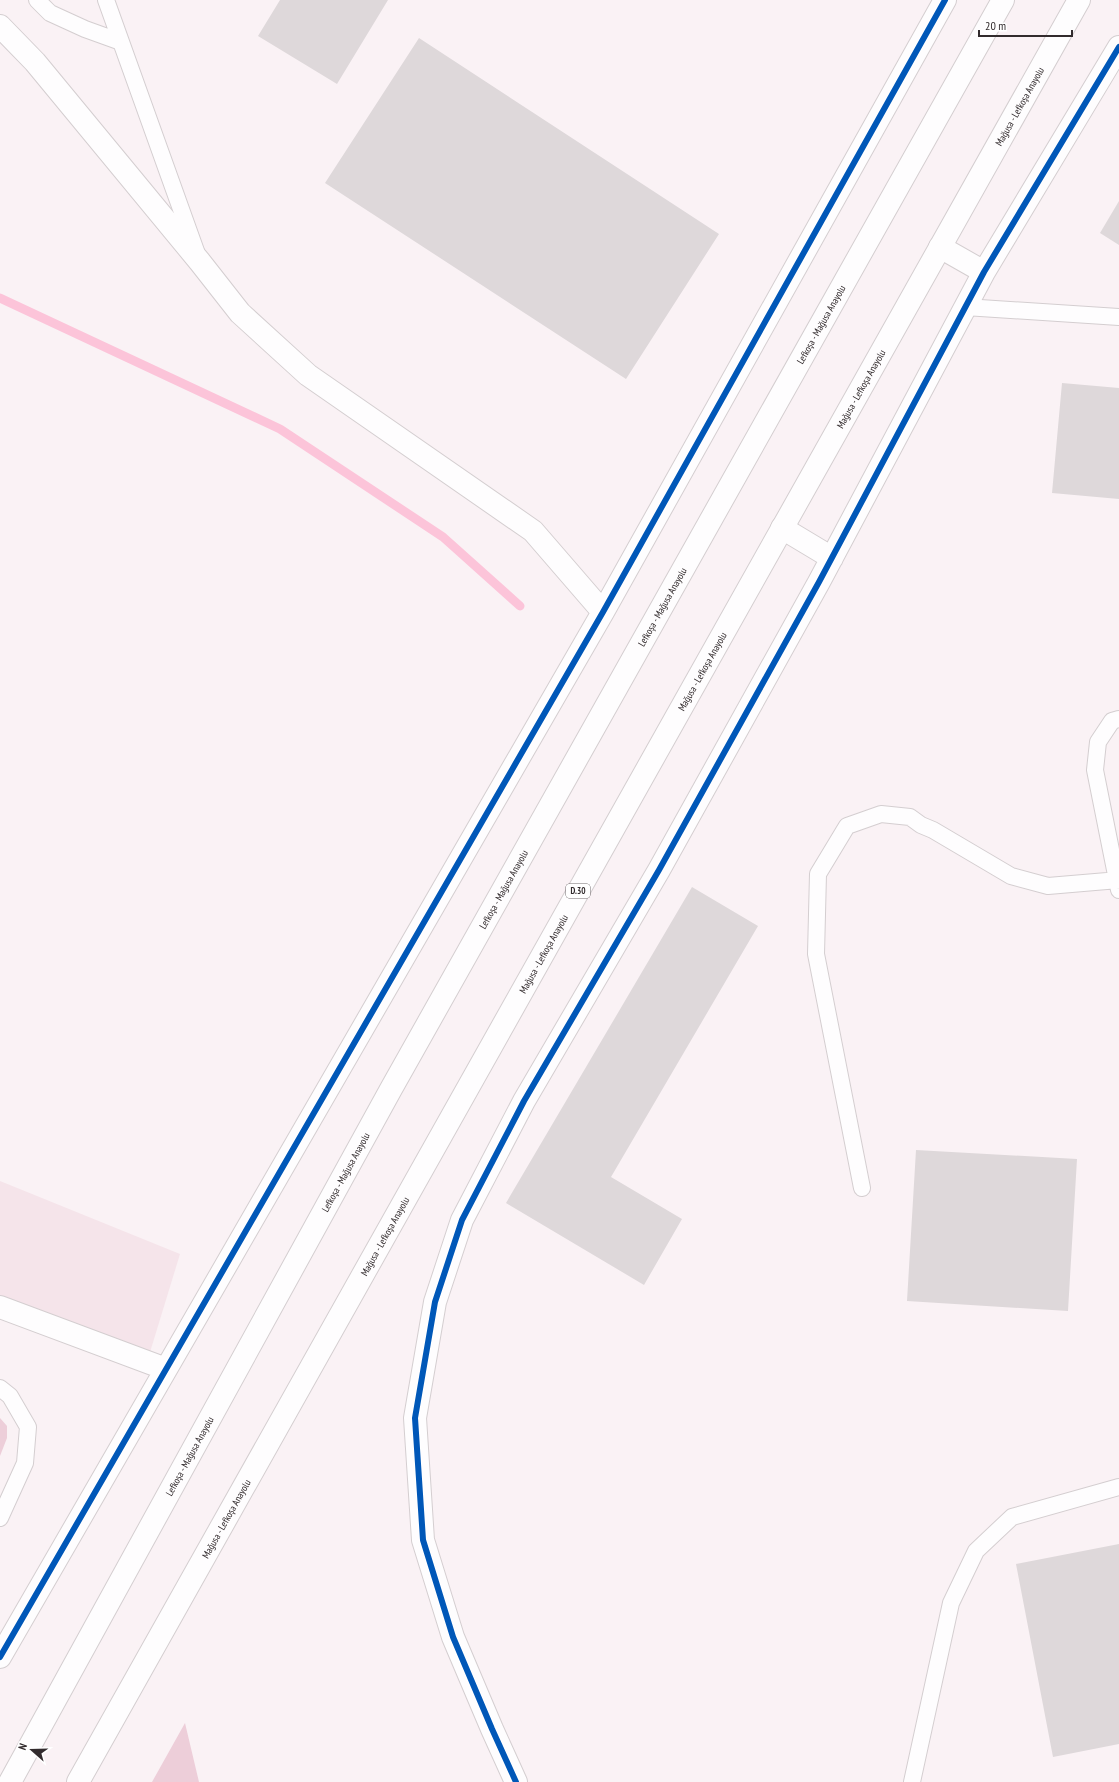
<svg xmlns="http://www.w3.org/2000/svg" width="1119" height="1782" font-family="'PT Sans Narrow',sans-serif">
<style>
.built{fill:#f5e4ea}
.green{fill:#edced9}
.lines{fill:none;stroke-linecap:round;stroke-linejoin:round}
.stream{stroke:#fcc4d9;stroke-width:9}
.building{fill:#ded8da}
.service-casing{stroke:#d4ced0;stroke-width:18}
.minor-casing{stroke:#d4ced0;stroke-width:24}
.trunk-casing{stroke:#d4ced0;stroke-width:24}
.service{stroke:#fefdfe;stroke-width:16}
.minor{stroke:#fefdfe;stroke-width:22}
.trunk{stroke:#fefdfe;stroke-width:22}
.cycleway-casing{stroke:#fff;stroke-width:8}
.cycleway{stroke:#0057b8;stroke-width:6}
.labels{text-anchor:middle;stroke-width:3;stroke-linejoin:round;paint-order:stroke}
.shield{fill:#fff;stroke:#706b6c;stroke-width:1}
.shield-label{font-size:9px;font-weight:bold;fill:#322b2d}
.street-label{font-size:10px;fill:#322b2d;stroke:#fff}
</style>
<rect width="100%" height="100%" fill="#faf2f5"/>
<!-- built -->
<path class="built" d="M0 1181 180 1254 147 1362 0 1314Z"/>
<!-- green -->
<path class="green" d="M0 1418 7 1426V1438L0 1456Z
M185 1723 199 1782H152Z"/>
<g class="lines">
<!-- stream -->
<path class="stream" d="M0 298 280 429 443 537 520 606"/>
</g>
<!-- building -->
<path class="building" d="M280 0H388L337 84 258 36Z
M419 38 719 234 626 379 325 183Z
M1119 201V245L1100 233Z
M1062 383 1119 388V499L1052 493Z
M692 887 758 926 611 1177 682 1219 644 1285 506 1203Z
M916 1150 1077 1159 1068 1311 907 1301Z
M1119 1544V1744L1053 1757 1016 1564Z"/>
<g class="lines">
<!-- service casing -->
<g class="service-casing">
<path id="service" d="M37 0 50 13 85 29 121 42
M106 0 196 251
M965 307 1119 317
M1119 890 1095 770 1098 742 1112 721 1119 719
M862 1188 816 954 818 874 847 826 881 814 910 817 921 825 933 830 1011 876 1048 886 1119 880
M0 1388 10 1396 28 1427 25 1463 0 1518
M912 1782 951 1603 976 1551 1012 1517 1119 1487"/>
</g>
<!-- minor casing -->
<g class="minor-casing">
<path id="minor" d="M0 26 35 62 200 262 240 313 308 375 533 531 603 612
M940 247 984 272
M782 528 832 558
M0 1307 166 1369
M0 1657 603 612 945 0
M516 1782 492 1729 453 1637 423 1540 415 1418 435 1302 462 1220 524 1101 659 870 819 582 984 272 1119 47"/>
</g>
<!-- trunk casing -->
<g class="trunk-casing">
<g id="trunk">
<path id="s1" d="M10 1782 391 1089 1003 0"/>
<path id="s2" d="M78 1782 1079 0"/>
</g>
</g>
<!-- service -->
<use href="#service" class="service"/>
<!-- minor -->
<use href="#minor" class="minor"/>
<!-- trunk -->
<use href="#trunk" class="trunk"/>
<!-- cycleway casing -->
<g class="cycleway-casing">
<path id="cycleway" d="M0 1657 603 612 945 0
M516 1782 492 1729 453 1637 423 1540 415 1418 435 1302 462 1220 524 1101 659 870 819 582 984 272 1119 47"/>
</g>
<!-- cycleway -->
<use href="#cycleway" class="cycleway"/>
</g>
<g class="labels">
<!-- shield labels -->
<rect class="shield" x="566" y="884" width="24" height="14" rx="3"/>
<g class="shield-label">
<text x="578" y="894">D.30</text>
</g>
<!-- street labels -->
<g class="street-label">
<text dy="4" stroke="none"><textPath href="#s2" startOffset="1922">Mağusa - Lefkoşa Anayolu</textPath></text>
<text dy="4" stroke="none"><textPath href="#s1" startOffset="1668">Lefkoşa - Mağusa Anayolu</textPath></text>
<text dy="4" stroke="none"><textPath href="#s2" startOffset="1598">Mağusa - Lefkoşa Anayolu</textPath></text>
<text dy="4" stroke="none"><textPath href="#s1" startOffset="1344">Lefkoşa - Mağusa Anayolu</textPath></text>
<text dy="4" stroke="none"><textPath href="#s2" startOffset="1274">Mağusa - Lefkoşa Anayolu</textPath></text>
<text dy="4" stroke="none"><textPath href="#s1" startOffset="1020">Lefkoşa - Mağusa Anayolu</textPath></text>
<text dy="4" stroke="none"><textPath href="#s2" startOffset="950">Mağusa - Lefkoşa Anayolu</textPath></text>
<text dy="4" stroke="none"><textPath href="#s1" startOffset="696">Lefkoşa - Mağusa Anayolu</textPath></text>
<text dy="4" stroke="none"><textPath href="#s2" startOffset="626">Mağusa - Lefkoşa Anayolu</textPath></text>
<text dy="4" stroke="none"><textPath href="#s1" startOffset="372">Lefkoşa - Mağusa Anayolu</textPath></text>
<text dy="4" stroke="none"><textPath href="#s2" startOffset="302">Mağusa - Lefkoşa Anayolu</textPath></text>
</g>
</g>
<!-- north arrow -->
<g transform="translate(32 1750) rotate(290)" stroke="#ffffff" stroke-width="3" paint-order="stroke">
<path d="M0-3L7 15L0 10L-7 15Z" fill="#322b2d"/>
<text y="-6" font-size="11" font-weight="bold" text-anchor="middle" fill="#322b2d">N</text>
</g>
<!-- scale -->
<path d="M979 30v6h93v-6" fill="none" stroke="#322b2d" stroke-width="2"/>
<text x="985" y="30" font-size="12" fill="#322b2d" stroke="#ffffff" stroke-width="3" paint-order="stroke">20 m</text>
</svg>
